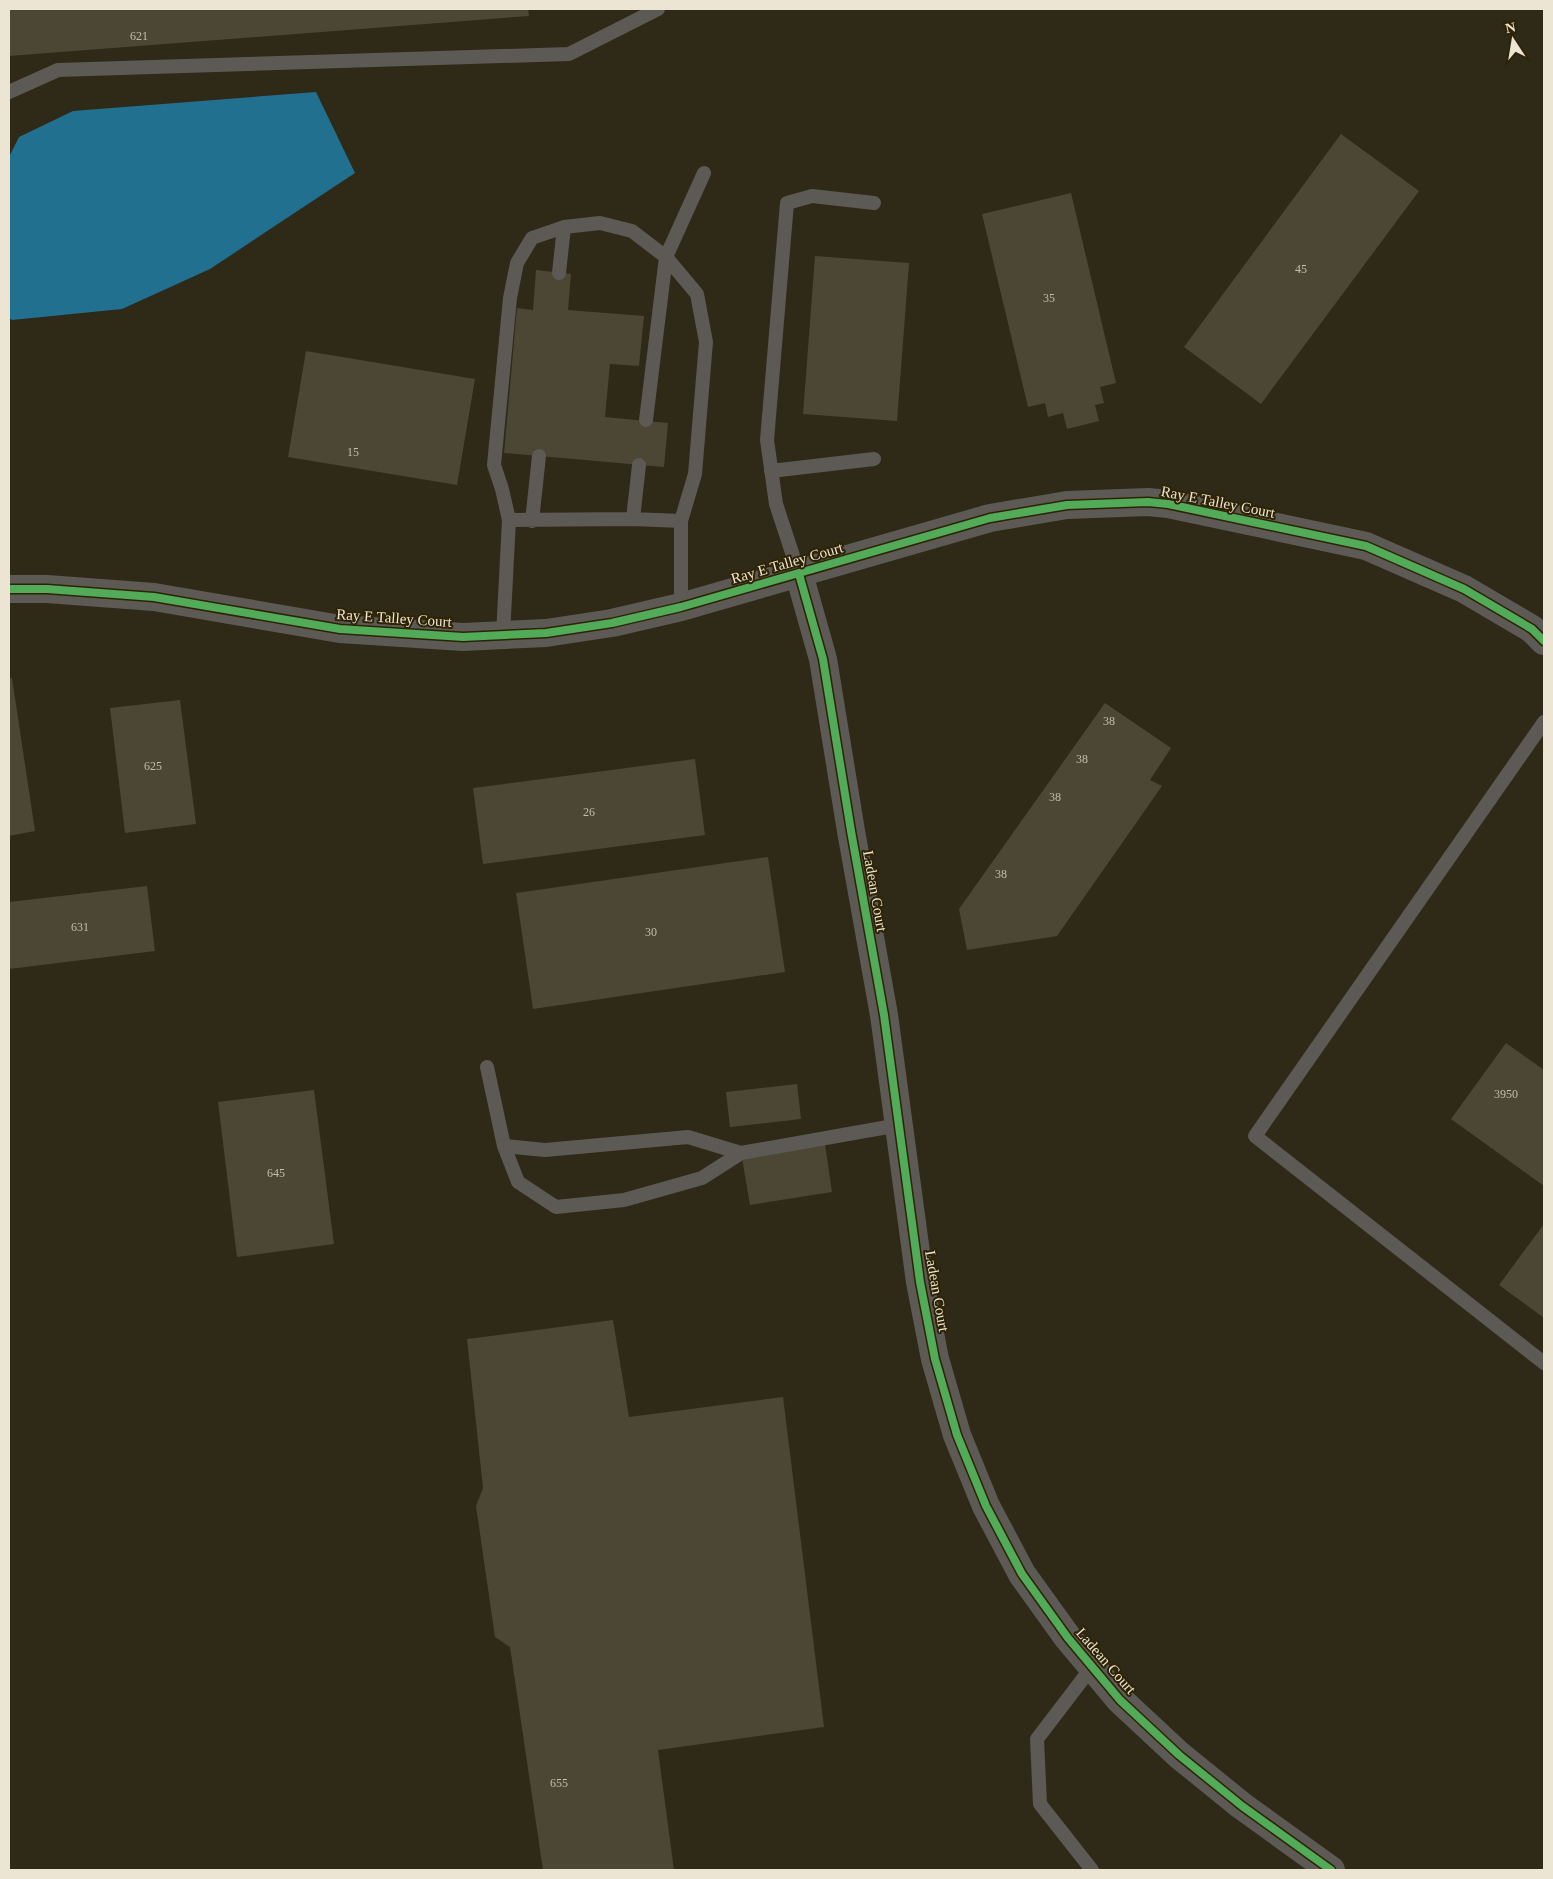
<svg xmlns="http://www.w3.org/2000/svg" width="1553" height="1879" font-family="'Times New Roman',serif">
<style>
.water{fill:#217090}
.building{fill:#4c4634}
.lines{fill:none;stroke-linecap:round;stroke-linejoin:round}
.service{stroke:#5d5954;stroke-width:14}
.minor{stroke:#5d5954;stroke-width:28}
.cycleway-casing{stroke:#2e2305;stroke-width:11}
.cycleway{stroke:#51ab58;stroke-width:8}
.labels{text-anchor:middle;stroke-width:4;stroke-linejoin:round;paint-order:stroke}
.number-label{font-size:12px;fill:#c4bdac}
.street-label{font-size:15px;fill:#ece5d4;stroke:#2e2305}
</style>
<rect width="100%" height="100%" fill="#2f2918"/>
<!-- water -->
<path class="water" d="M316 92 355 173 210 269 122 309 12 320 9 318V157L19 137 73 111Z"/>
<!-- building -->
<path class="building" d="M9 9H528L529 16 9 56Z
M1341 134 1419 191 1261 404 1184 347Z
M1071 193 1116 383 1100 387 1104 403 1095 405 1099 421 1067 429 1063 413 1048 417 1045 403 1028 407 982 214Z
M815 256 909 263 897 421 803 414Z
M536 270 571 274 568 310 644 316 639 366 610 364 605 417 668 423 664 467 504 453 517 308 533 310Z
M306 351 475 379 457 485 288 457Z
M9 678H12L35 831 9 836Z
M180 700 196 824 125 833 110 708Z
M1105 703 1171 748 1150 780 1162 786 1057 936 967 950 959 909Z
M695 759 705 835 483 864 473 788Z
M768 857 785 972 533 1009 516 893Z
M147 886 155 951 9 969V902Z
M1506 1043 1544 1070V1186L1451 1119Z
M797 1084 801 1119 730 1127 726 1092Z
M314 1090 334 1244 237 1257 218 1102Z
M825 1144 832 1192 750 1205 742 1158Z
M1544 1224V1318L1499 1285Z
M613 1320 629 1417 783 1397 824 1727 658 1750 674 1870H543L510 1647 495 1637 476 1506 483 1488 467 1339Z"/>
<g class="lines">
<!-- service -->
<path class="service" d="M9 92 58 70 569 54 658 9
M559 273 564 227
M646 420 666 257 704 173
M771 471 874 459
M633 519 639 465
M509 520 633 519 681 521
M532 521 539 456
M799 574 776 504 767 440 787 203 812 196 874 203
M503 635 509 520 502 489 494 465 510 298 517 263 532 238 564 227 600 223 632 231 666 257 697 294 706 342 695 474 681 521V607
M1544 722 1255 1136 1544 1363
M487 1067 504 1146 518 1182 556 1207 624 1200 702 1178 741 1153 899 1125
M504 1146 545 1150 688 1137 741 1153
M1092 1667 1037 1739 1040 1804 1092 1870"/>
<!-- minor -->
<path class="minor" d="M799 574 823 659 851 831 884 1015 920 1282 935 1359 957 1435 986 1506 1022 1574 1068 1638 1120 1700 1179 1755 1242 1806 1331 1870
M9 589H47L154 597 340 629 463 637 546 633 612 623 681 607 990 518 1067 505 1148 502 1168 504 1366 546 1464 589 1532 629 1544 641"/>
<!-- cycleway casing -->
<g class="cycleway-casing">
<path id="cycleway" d="M799 574 823 659 851 831 884 1015 920 1282 935 1359 957 1435 986 1506 1022 1574 1068 1638 1120 1700 1179 1755 1242 1806 1331 1870
M9 589H47L154 597 340 629 463 637 546 633 612 623 681 607 990 518 1067 505 1148 502 1168 504 1366 546 1464 589 1532 629 1544 641"/>
</g>
<!-- cycleway -->
<use href="#cycleway" class="cycleway"/>
</g>
<g class="labels">
<!-- number labels -->
<g class="number-label">
<text x="139" y="40">621</text>
<text x="1301" y="273">45</text>
<text x="1049" y="302">35</text>
<text x="353" y="456">15</text>
<text x="1109" y="725">38</text>
<text x="1082" y="763">38</text>
<text x="153" y="770">625</text>
<text x="1055" y="801">38</text>
<text x="589" y="816">26</text>
<text x="1001" y="878">38</text>
<text x="80" y="931">631</text>
<text x="651" y="936">30</text>
<text x="1506" y="1098">3950</text>
<text x="276" y="1177">645</text>
<text x="559" y="1787">655</text>
</g>
<!-- street labels -->
<g class="street-label">
<text transform="translate(1218 502) rotate(11)" y="5">Ray E Talley Court</text>
<text transform="translate(787 563) rotate(-16)" y="5">Ray E Talley Court</text>
<text transform="translate(394 618) rotate(4)" y="5">Ray E Talley Court</text>
<text transform="translate(875 891) rotate(80)" y="5">Ladean Court</text>
<text transform="translate(937 1291) rotate(80)" y="5">Ladean Court</text>
<text transform="translate(1106 1661) rotate(49)" y="5">Ladean Court</text>
</g>
</g>
<!-- border -->
<rect width="1553" height="1879" fill="none" stroke="#ece5d4" stroke-width="20"/>
<!-- north arrow -->
<g transform="translate(1513 40) rotate(348)" stroke="#2e2305" stroke-width="4" paint-order="stroke">
<path d="M0-4L9 19L0 12L-9 19Z" fill="#ece5d4"/>
<text y="-8" font-size="14" font-weight="bold" text-anchor="middle" fill="#ece5d4">N</text>
</g>
</svg>
